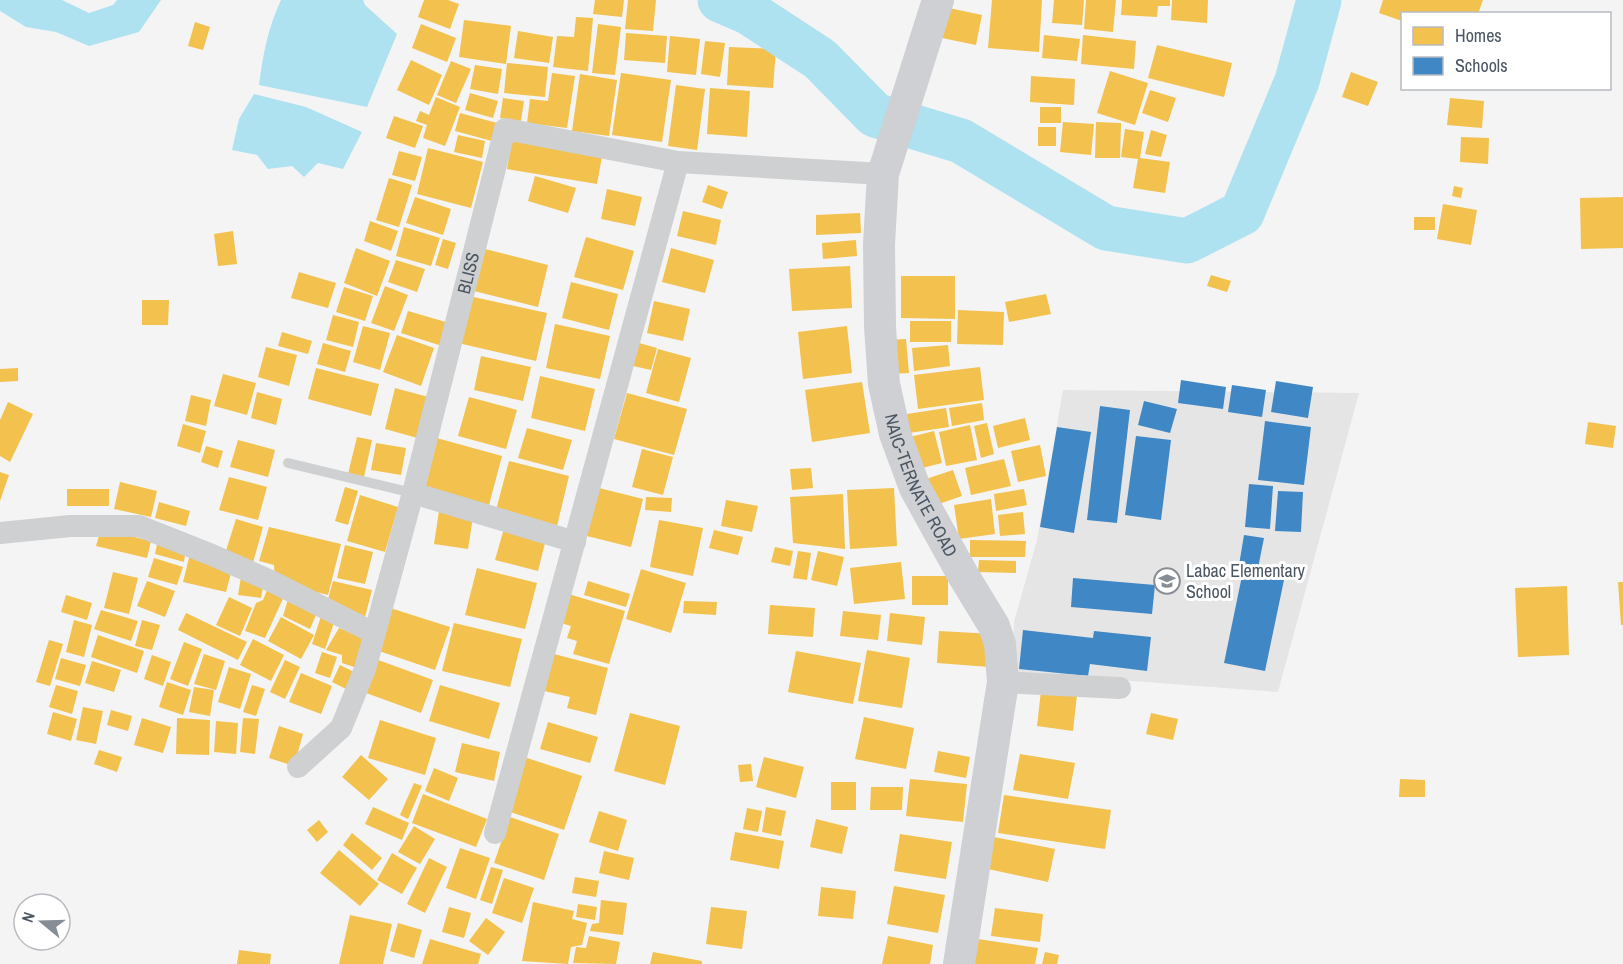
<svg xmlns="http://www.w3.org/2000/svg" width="1623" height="964" font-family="'Archivo Narrow',sans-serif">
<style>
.education{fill:#e6e5e6}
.water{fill:#aee2f0}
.homes{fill:#f2c14e}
.schools{fill:#3f88c5}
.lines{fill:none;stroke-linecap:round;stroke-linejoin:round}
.river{stroke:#aee2f0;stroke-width:45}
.lane{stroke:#ced0d2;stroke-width:10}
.street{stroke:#ced0d2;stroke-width:22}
.secondary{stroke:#ced0d4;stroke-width:32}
.labels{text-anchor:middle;stroke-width:6;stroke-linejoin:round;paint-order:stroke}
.street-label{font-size:18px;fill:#4a5661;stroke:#fff}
.poi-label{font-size:18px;fill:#4a5661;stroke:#fff;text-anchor:start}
</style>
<rect width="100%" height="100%" fill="#f4f4f4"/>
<!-- education -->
<path class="education" d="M1063 390 1359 393 1278 692 1012 672 1014 622 1037 540Z"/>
<!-- water -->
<path class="water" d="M0 0H62L89 13 113 5 117 0H161L139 32 89 46 56 32 26 27 0 11Z
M281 0H363L365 5 397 34 367 107 259 85C263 55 268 27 281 0Z
M254 94 306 107 362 132 343 169 318 163 304 177 292 166 268 169 257 155 232 150 239 119Z"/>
<!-- homes -->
<path class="homes" d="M424 0H448L459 4 450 29 418 17Z
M595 0H624L622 17 593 14Z
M628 0H656L653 31 625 29Z
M992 0H1042L1039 52 988 48Z
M1054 0H1084L1082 25 1052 23Z
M1086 0H1116L1113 32 1084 29Z
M1122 0H1170V6H1158L1157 17 1121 15Z
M1172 0H1208L1207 23 1171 20Z
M1383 0H1483L1478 14H1402V21L1379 13Z
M949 8 982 15 976 45 942 38Z
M576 17 593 18 588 71 553 67 557 36 574 37Z
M464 20 511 26 506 64 459 57Z
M195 22 210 27 203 50 188 46Z
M421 24 456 38 447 62 412 48Z
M598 24 621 27 615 75 592 73Z
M518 31 553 37 549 63 514 58Z
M626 33 667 36 665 63 624 60Z
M1044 35 1080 39 1077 61 1042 58Z
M1083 35 1136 41 1134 69 1081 64Z
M670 36 700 39 696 75 667 72Z
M705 41 725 43 720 77 701 74Z
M1157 45 1232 63 1224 97 1148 78Z
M729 47 776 49 773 88 727 85Z
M411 60 442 75 429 105 397 90Z
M451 61 471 69 456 103 437 95Z
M507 63 548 67 545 97 504 93Z
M475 65 502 69 498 94 470 89Z
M1110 71 1148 83 1135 125 1097 113Z
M1351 72 1378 82 1368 106 1342 97Z
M552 73 575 76 567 128 527 123 530 99 548 101Z
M621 73 671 80 662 142 612 135Z
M580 74 617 80 609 136 572 131Z
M1031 76 1075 79 1074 105 1030 102Z
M676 85 705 89 697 150 668 146Z
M710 88 750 91 747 137 707 134Z
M1150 90 1176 98 1168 122 1142 113Z
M470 93 498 101 493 118 465 110Z
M436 97 460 107 445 146 423 138 427 125 416 121 420 111 429 115Z
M503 98 524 101 521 121 500 118Z
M1450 98 1484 101 1482 128 1447 125Z
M1040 107H1061V123H1040Z
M460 113 497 123 492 141 455 131Z
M394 116 423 126 415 148 386 138Z
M1063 122 1094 124 1091 155 1060 152Z
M1096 122 1121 123 1120 158H1095Z
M1038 127H1056V146H1038Z
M1125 129 1144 132 1140 158 1170 162 1165 193 1133 188 1138 159 1121 157Z
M1151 130 1167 135 1161 157 1145 154Z
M458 135 485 141 482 158 454 152Z
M513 136 603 151 597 184 507 169Z
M1461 137 1489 138 1488 164 1460 162Z
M428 148 483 162 471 208 417 194Z
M399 151 422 157 415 181 392 175Z
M535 176 576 188 568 213 528 201Z
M389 178 412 185 399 227 376 220Z
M708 185 728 192 722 209 702 202Z
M1454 186 1463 188 1461 198 1452 196Z
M607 189 642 197 635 226 601 219Z
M415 197 451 209 443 235 406 223Z
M1623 197V248L1581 249 1580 198Z
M1443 204 1477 210 1471 245 1437 239Z
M683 211 721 220 716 245 677 236Z
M860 213 861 233 816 235V215Z
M1414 217H1435V230H1414Z
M370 221 398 231 391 251 364 241Z
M404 227 440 238 431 266 396 256Z
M233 231 237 264 218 266 214 234Z
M586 237 634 251 623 290 574 277Z
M443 239 456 243 448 269 435 265Z
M856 240 857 256 823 259 822 243Z
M356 248 390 261 377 296 344 283Z
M671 248 714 260 705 293 662 282Z
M485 249 548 265 538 307 474 291Z
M396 260 425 269 417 292 388 282Z
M850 266 852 308 792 311 789 269Z
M299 272 336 283 328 308 291 298Z
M1211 275 1231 281 1227 292 1207 286Z
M901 276H955V319L901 318Z
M571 282 618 294 609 330 562 318Z
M385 286 408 295 394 331 371 323Z
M344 287 373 296 365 321 336 312Z
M1046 294 1051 314 1009 322 1005 302Z
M469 296 547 313 536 361 458 343Z
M142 300H169L168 325H142Z
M654 301 690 309 683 341 647 333Z
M958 310 1004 312 1003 345 957 344Z
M408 311 449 323 442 346 401 333Z
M333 315 359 322 353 347 326 340Z
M910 321H951V342H910Z
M555 324 610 336 600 379 546 368Z
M363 326 390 333 380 370 353 362Z
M847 326 852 373 803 379 798 332Z
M282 332 312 341 308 354 278 346Z
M397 335 434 348 421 386 383 372Z
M906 339 909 373 891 374 889 340Z
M323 343 351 351 345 372 317 364Z
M639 343 657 348 651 370 633 366Z
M948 345 950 366 914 371 912 348Z
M266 347 297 355 289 386 258 377Z
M658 349 691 358 679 402 646 393Z
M481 356 531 367 523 401 474 390Z
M980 367 984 400 918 409 914 375Z
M18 368V381L0 382V369Z
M316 368 379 384 371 416 308 399Z
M223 374 256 383 247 415 214 406Z
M540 376 595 389 585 431 531 418Z
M862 382 870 433 812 442 805 390Z
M395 388 432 398 421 439 385 429Z
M257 392 282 399 276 425 251 418Z
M627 393 687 409 674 455 614 439Z
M191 395 211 400 206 426 185 421Z
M469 397 517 410 506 449 458 436Z
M8 402 33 414 10 462 0 456V420Z
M982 403 984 420 952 426 949 408Z
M946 408 949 427 909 433 907 414Z
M1025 418 1030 440 998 448 993 426Z
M1588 422 1616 426 1613 448 1585 444Z
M987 423 994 454 981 458 974 426Z
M183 424 206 431 200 453 177 446Z
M970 425 977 460 946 466 939 432Z
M527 428 572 440 563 470 518 458Z
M934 431 942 463 918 469 910 437Z
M357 437 372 440 364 477 348 474Z
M433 437 502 456 489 505 420 487Z
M238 440 275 450 268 477 230 467Z
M376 443 406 448 401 475 371 470Z
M1040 445 1046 476 1018 482 1011 451Z
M206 446 223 451 218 468 201 462Z
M642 449 673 457 663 495 632 487Z
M1004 459 1011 486 971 495 965 468Z
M509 461 569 476 557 526 496 510Z
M811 468 813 488 792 490 790 469Z
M953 470 962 496 936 505 926 479Z
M0 472 9 475 0 501Z
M229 477 267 487 258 520 219 510Z
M120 482 157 491 151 517 114 509Z
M591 486 643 499 631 547 579 534Z
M345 487 358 491 348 525 335 521Z
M894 488 897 546 850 549 847 490Z
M67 489H109V506H67Z
M1024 489 1027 505 996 511 994 494Z
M843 494 845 549 793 543 790 497Z
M360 495 398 507 385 552 347 541Z
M646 497 672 498 671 512 645 510Z
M991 499 995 534 959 539 954 505Z
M726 500 758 506 752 532 721 526Z
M159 502 190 511 186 526 155 518Z
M439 511 473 517 468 549 434 544Z
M1023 512 1025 534 1000 536 998 515Z
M236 519 263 527 252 566 224 557Z
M659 520 703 528 693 576 650 567Z
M505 525 547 535 538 571 495 560Z
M269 527 341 544 328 595 275 582 274 565 259 561Z
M101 529 151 541 147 558 96 546Z
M714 530 743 537 738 555 709 548Z
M158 540 186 548 184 562 155 554Z
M970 540 1026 541 1025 557H970Z
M345 545 373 552 365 584 337 578Z
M775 547 793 551 790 566 771 562Z
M798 551 811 553 807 580 793 578Z
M818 551 844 557 837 586 811 580Z
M190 554 233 565 226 592 183 582Z
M154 558 183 567 177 585 148 577Z
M979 560 1016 561V573L978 572Z
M901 562 905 599 854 604 850 568Z
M477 568 537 583 525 629 465 615Z
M641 569 686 583 671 633 626 619Z
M242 571 264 582 261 598 238 595Z
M113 572 138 578 129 614 104 608Z
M912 576H948V605H912Z
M147 581 175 591 165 617 137 606Z
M333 581 372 590 365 617 326 607Z
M588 581 630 594 626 607 584 595Z
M1618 582H1623V625H1621Z
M270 583 286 592 265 638 245 631 256 603 263 600Z
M1567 586 1569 655 1518 657 1515 588Z
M562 592 625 611 609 664 573 654 577 641 567 638 571 626 554 621Z
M66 595 92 603 87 620 61 612Z
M289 596 319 608 310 629 283 616Z
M229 597 252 608 240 636 216 625Z
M684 601 717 602 716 615 683 613Z
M770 605 815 608 813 637 768 634Z
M387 607 450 627 435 670 373 649Z
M101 610 138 621 131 641 94 629Z
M323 610 335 620 325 649 312 644Z
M843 611 881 615 878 640 840 636Z
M186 613 247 642 238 660 178 630Z
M890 613 925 617 922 645 887 641Z
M281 617 314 635 301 659 268 641Z
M74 620 92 625 84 657 66 652Z
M142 620 160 625 152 650 135 646Z
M454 623 522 639 510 687 442 671Z
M339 628 368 639 357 668 342 663V655L326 650Z
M939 631 993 634 990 667 937 663Z
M98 635 144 651 137 673 91 657Z
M253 639 284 655 271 681 240 665Z
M49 640 63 644 50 686 36 682Z
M184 642 202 649 188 686 170 679Z
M867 650 910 658 902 708 858 701Z
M796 651 861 663 853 704 788 692Z
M322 652 337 657 330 678 315 673Z
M550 653 608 668 596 715 567 708 570 697 540 690Z
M204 654 225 661 216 690 194 684Z
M152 655 171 662 163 686 144 679Z
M370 657 433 680 421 713 358 690Z
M61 658 86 665 80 686 55 679Z
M285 660 300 667 285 699 270 692Z
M92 661 121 670 114 692 85 683Z
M340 665 356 673 348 690 332 682Z
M229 667 251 674 240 709 218 702Z
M301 673 332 686 321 714 289 702Z
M167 682 191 690 183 715 159 707Z
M56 685 78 691 72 714 49 707Z
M252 685 265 689 256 716 243 712Z
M440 685 500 703 489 739 429 721Z
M194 687 214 690 210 716 189 712Z
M1041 691 1077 695 1073 731 1037 726Z
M83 707 103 711 96 744 76 740Z
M111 710 132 716 128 731 107 725Z
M53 712 77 719 71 741 47 734Z
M630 713 680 726 665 785 614 771Z
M1151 713 1178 719 1173 740 1146 734Z
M864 717 914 728 906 769 855 759Z
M142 718 171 727 163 753 134 745Z
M177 718 210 720 209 755 176 754Z
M243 718 259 719 255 754 240 752Z
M380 720 436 738 425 775 368 758Z
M216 721 238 723 236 754 214 752Z
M548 722 598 737 590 763 540 749Z
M279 726 303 734 294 766 269 758Z
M462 743 500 752 494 781 455 772Z
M99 750 122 757 117 772 94 764Z
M938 751 970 757 966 778 934 772Z
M1020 754 1075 763 1068 799 1013 790Z
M361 755 388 779 369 800 342 777Z
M524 757 582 776 564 830 507 811Z
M764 757 804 767 796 798 756 787Z
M751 764 753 781 740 782 738 765Z
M434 768 458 778 449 801 425 791Z
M910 779 967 784 963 822 906 816Z
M1400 779 1425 780V797H1399Z
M831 782H856V810H831Z
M414 783 422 786 408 819 400 815Z
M871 787H903L902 810H870Z
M423 794 487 819 476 847 412 823Z
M1004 795 1111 810 1105 849 998 833Z
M373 807 409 823 402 840 365 824Z
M766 807 786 811 781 836 762 832Z
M747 808 762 811 758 832 743 829Z
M599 811 627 820 618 851 589 842Z
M510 817 559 834 544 880 494 863Z
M816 819 848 827 842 854 810 847Z
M319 820 328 832 317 842 307 830Z
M414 826 435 839 420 864 398 852Z
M735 832 784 841 779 869 730 860Z
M352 833 382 858 372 870 343 845Z
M900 834 952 842 946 879 894 871Z
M994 837 1055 849 1048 882 988 869Z
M460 848 490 858 476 899 446 888Z
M339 850 379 884 360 906 320 873Z
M604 851 634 858 629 880 599 873Z
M392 853 417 868 402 894 377 880Z
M429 858 447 867 425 913 407 904Z
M491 867 503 870 492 904 480 900Z
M575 877 599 881 596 897 572 893Z
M504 878 534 888 522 923 492 913Z
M894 886 945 895 938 933 887 924Z
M821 887 856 891 853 919 818 916Z
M601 900 627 903 623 935 590 931 592 924 599 923Z
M533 902 574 911 572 919 587 923 582 945 571 947 568 964 522 961Z
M578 904 597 907 595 920 576 917Z
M449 907 471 913 464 938 442 932Z
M711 907 747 911 742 949 706 944Z
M995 908 1043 914 1040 942 991 936Z
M350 915 392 924 383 964H339Z
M486 918 505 932 488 955 469 941Z
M398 923 422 930 414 958 390 951Z
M589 936 620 942 616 964 573 963 576 947 586 948Z
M888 936 933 945 930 964H882Z
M971 938 1038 948 1035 964H967Z
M430 939 481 954 478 964H422Z
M239 950 271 954 270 964H237Z
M653 952 702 961V964H650Z
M1045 952 1059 955 1057 964H1042Z"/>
<!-- schools -->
<path class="schools" d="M1181 380 1226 387 1223 409 1178 403Z
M1276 381 1313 387 1308 418 1271 412Z
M1232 385 1266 390 1262 417 1228 412Z
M1144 401 1177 409 1170 433 1138 425Z
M1100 406 1130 410 1117 523 1087 520Z
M1265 421 1311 427 1304 485 1258 480Z
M1057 427 1091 432 1074 533 1040 527Z
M1136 436 1171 440 1161 520 1125 515Z
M1249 484 1273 486 1270 529 1245 527Z
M1278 491 1303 492 1301 532 1275 531Z
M1244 535 1264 538 1258 568 1239 565Z
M1243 571 1284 580 1265 671 1224 663Z
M1073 578 1155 585 1152 614 1071 607Z
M1023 630 1093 638 1094 631 1151 637 1147 671 1090 664 1088 676 1019 669Z"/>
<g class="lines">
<!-- river -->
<path class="river" d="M720 0 748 12 820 59 875 115 961 141 1106 228 1187 241 1242 213 1297 81 1319 0"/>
<!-- lane -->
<path class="lane" d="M288 463 413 493"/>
<!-- street -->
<g class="street">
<path d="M413 493 575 542"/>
<path d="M0 533 70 526H139L212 555 271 581 374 633"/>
<path d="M1003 682 1120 688"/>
<path id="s1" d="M298 767 341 728 365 669 413 493 505 129 678 162 883 174"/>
<path d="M495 833 678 162"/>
</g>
<!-- secondary -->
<path class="secondary" id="s2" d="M938 0 883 174 879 244 880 327 884 384 895 434 915 488 963 575 994 626 1000 644 1003 682 959 964"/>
</g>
<!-- icons -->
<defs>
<g id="school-ring" transform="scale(1.35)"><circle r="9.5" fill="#fff" stroke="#868d94" stroke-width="1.5"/><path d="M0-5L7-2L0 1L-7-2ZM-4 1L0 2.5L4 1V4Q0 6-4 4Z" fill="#868d94"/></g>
</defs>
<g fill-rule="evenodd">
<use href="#school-ring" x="1167" y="581"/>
</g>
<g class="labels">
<!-- street labels -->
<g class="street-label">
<text dy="6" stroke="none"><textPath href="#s1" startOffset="531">BLISS</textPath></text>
<text dy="6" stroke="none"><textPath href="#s2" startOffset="501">NAIC-TERNATE ROAD</textPath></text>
</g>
<!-- poi labels -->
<g class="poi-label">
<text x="1186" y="577">Labac Elementary<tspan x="1186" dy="21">School</tspan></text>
</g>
</g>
<!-- legend -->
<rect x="1401" y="12" width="210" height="78" fill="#ffffff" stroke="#b7bbc0" stroke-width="1.5"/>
<rect x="1413" y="27" width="30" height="18" fill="#f2c14e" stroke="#b7bbc0" stroke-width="1.5"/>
<text x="1455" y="42" font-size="18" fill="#4a5661">Homes</text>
<rect x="1413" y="57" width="30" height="18" fill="#3f88c5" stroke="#b7bbc0" stroke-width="1.5"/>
<text x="1455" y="72" font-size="18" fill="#4a5661">Schools</text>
<!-- north arrow -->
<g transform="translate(42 922) rotate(289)"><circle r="28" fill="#ffffff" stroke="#b7bbc0" stroke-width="1.5"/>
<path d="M0-4.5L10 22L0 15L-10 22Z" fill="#868d94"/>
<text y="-9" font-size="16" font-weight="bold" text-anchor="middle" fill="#4a5661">N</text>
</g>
</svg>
